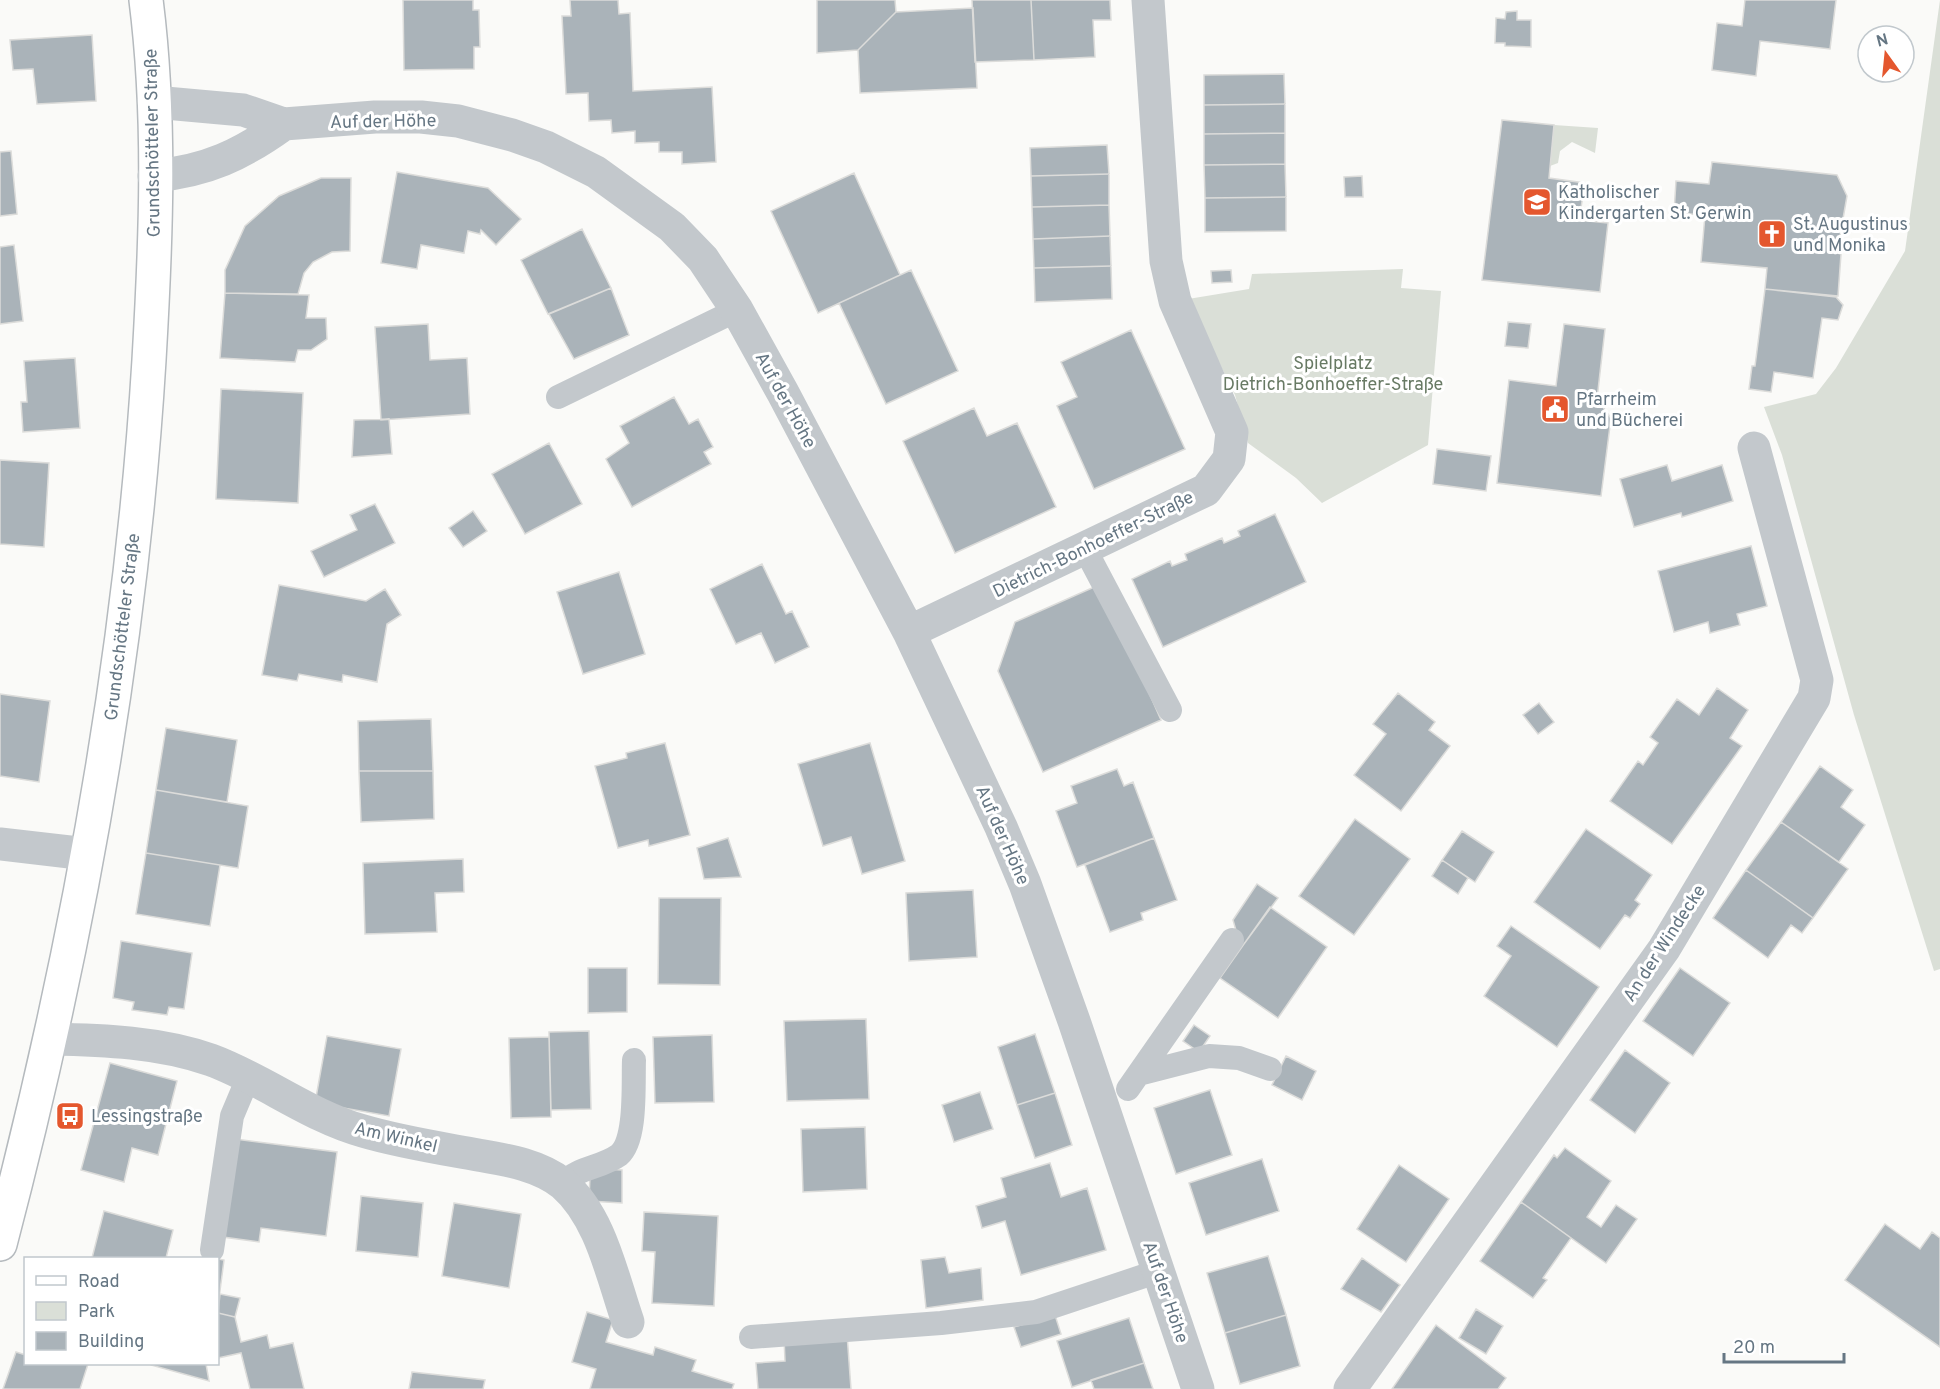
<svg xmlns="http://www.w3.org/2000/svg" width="1940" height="1389" font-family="Overpass,sans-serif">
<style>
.green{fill:#dadfd7}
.building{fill:#aab3b9;stroke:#dcdcda;stroke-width:1.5}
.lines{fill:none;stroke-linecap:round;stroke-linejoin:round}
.primary-casing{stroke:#b5babe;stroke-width:36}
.service{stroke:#c3c8cc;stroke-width:24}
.minor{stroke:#c3c8cc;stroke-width:33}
.primary{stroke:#fff;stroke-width:33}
.labels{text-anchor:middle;stroke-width:6;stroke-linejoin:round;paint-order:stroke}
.street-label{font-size:18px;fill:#657683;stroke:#fff}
.poi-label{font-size:18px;fill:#657683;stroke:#fff;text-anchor:start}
.park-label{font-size:18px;fill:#687a64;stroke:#fff}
</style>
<rect width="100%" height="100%" fill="#fafaf8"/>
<!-- green -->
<path class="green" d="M1940 0V969L1934 971 1854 715 1782 455 1764 407 1816 394 1836 368 1905 251Z
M1554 125 1598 128 1595 153 1572 142 1560 151 1558 163 1550 166Z
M1403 269 1401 288 1441 291 1428 445 1322 503 1296 478 1248 443 1235 395 1188 299 1249 289 1252 274Z"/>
<!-- building -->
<path class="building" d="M403 0H473V10H479L480 47H474V69L404 70Z
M570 0H618L619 14 630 13 633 91 712 87 716 162 682 164V152H659V142L635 143V131L612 133 611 120 589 121 588 93 566 94 562 16H571Z
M817 0H895L896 12 858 50 817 53Z
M972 0H1031L1034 60 975 62Z
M1031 0H1110L1111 20H1093L1095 57 1034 60Z
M1745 0H1836L1830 49 1760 41 1756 76 1712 70 1717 23 1742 26Z
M973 8 977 88 860 93 858 50 896 12Z
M1517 11V20H1531V47L1505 46V43H1495L1496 18 1505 19 1506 12Z
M92 35 96 101 37 104 33 69 13 70 10 40Z
M1284 74 1285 104 1204 105V75Z
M1285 104V133L1204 134V105Z
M1502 120 1554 125 1549 178 1585 183 1579 220 1608 223 1600 292 1482 280Z
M1285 133V164L1204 165V134Z
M1107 145 1109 174 1031 176 1030 148Z
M11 151 17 214 0 216V152Z
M1712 162 1837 175 1847 196 1837 253 1841 254 1838 296 1765 289 1767 268 1701 262 1705 215 1674 213 1676 181 1709 184Z
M1285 164 1286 197 1205 198 1204 165Z
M397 172 488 188 521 219 496 245 481 230 480 234 468 231 464 253 421 245 417 269 381 263Z
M854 173 900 275 818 313 771 211Z
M1109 174V205L1032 207 1031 176Z
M1362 176 1363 197H1345L1344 177Z
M321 178H351L350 251 332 252 313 262 304 273 298 294 225 293V270L245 226 279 196Z
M1286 197V231L1205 232V198Z
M1109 205 1110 236 1033 239 1032 207Z
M582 229 611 288 548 314 521 260Z
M1110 236 1111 266 1034 268 1033 239Z
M14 245 23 321 0 324V247Z
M1111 266 1112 299 1035 302 1034 268Z
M911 270 958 371 886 404 839 303Z
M1231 270 1232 282 1212 283 1211 271Z
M611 288 629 335 574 359 549 314Z
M1765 289 1836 297 1843 305 1838 320 1822 318 1813 378 1774 372 1771 392 1749 389 1752 366H1755Z
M225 293 309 295 306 318H326L327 339 311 350H298L295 362 220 358Z
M1508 322 1531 324 1528 348 1505 346Z
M428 324 430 360 467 358 470 414 381 420 375 327Z
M1564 324 1605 329 1597 399 1611 418 1601 496 1497 483 1509 380 1556 386Z
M1131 330 1185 449 1094 489 1057 406 1077 397 1061 362Z
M75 358 80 428 23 432 21 402H27L24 361Z
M221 389 303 393 298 503 216 499Z
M674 397 689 424 698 419 713 447 704 452 711 464 632 507 606 459 629 443 620 426Z
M974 408 987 436 1017 423 1056 507 955 553 903 441Z
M389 419 392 454 352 457 354 420Z
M549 443 582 504 525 534 492 474Z
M1437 449 1491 456 1486 491 1433 484Z
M0 460 49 463 44 547 0 544Z
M1667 465 1672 481 1722 465 1733 501 1682 517 1681 513 1634 527 1620 479Z
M375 504 395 543 324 577 311 551 357 530 350 515Z
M473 511 487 531 463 547 449 528Z
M1275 514 1306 582 1163 647 1132 579 1170 561 1172 566 1187 560 1185 554 1222 538 1224 543 1240 536 1238 531Z
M1751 546 1767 606 1737 614 1740 625 1710 633 1708 622 1674 632 1658 571Z
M762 564 786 614 792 611 809 647 775 663 761 633 736 644 710 589Z
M619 572 645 654 583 674 557 592Z
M1101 584 1161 720 1043 772 998 671 1015 622Z
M279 585 366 601 385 589 401 615 387 624 377 682 343 675 342 682 299 674 297 681 262 675Z
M1717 688 1748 710 1730 738 1742 746 1672 844 1610 801 1638 761 1643 765 1658 743 1650 737 1677 699 1699 715Z
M1398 693 1435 722 1429 730 1450 746 1401 811 1354 775 1386 734 1373 724Z
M0 694 50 701 39 782 0 776Z
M1539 703 1554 722 1538 734 1523 715Z
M431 719 433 771H359L358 721Z
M166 728 237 740 227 802 156 790Z
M665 743 690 835 649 846 648 840 618 848 595 766 627 758 626 753Z
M870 743 905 861 862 874 851 837 823 846 798 764Z
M1820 766 1853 790 1841 807 1865 825 1839 862 1781 822Z
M1117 769 1124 786 1133 782 1154 838 1077 867 1056 811 1077 803 1071 786Z
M359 771H433L434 819 361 822Z
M156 790 248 806 238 868 146 853Z
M1355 819 1410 859 1354 935 1299 896Z
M1781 822 1848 869 1813 918 1746 870Z
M1586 829 1652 875 1635 900 1640 904 1630 918 1625 915 1600 949 1534 902Z
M1462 831 1494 852 1475 882 1442 860Z
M728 838 741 877 704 879 697 848Z
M1154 838 1177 900 1141 913 1143 920 1110 932 1085 865Z
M146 853 220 865 210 926 136 914Z
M463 859 464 892 435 893 437 932 365 934 363 863Z
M1442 860 1468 878 1458 894 1432 876Z
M1746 870 1813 918 1802 933 1791 925 1768 958 1713 918Z
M1257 884 1278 898 1241 948 1233 920Z
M973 890 977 957 909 961 906 893Z
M659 898H721L720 985 658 984Z
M1270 907 1327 947 1278 1018 1220 978Z
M1511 926 1599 987 1557 1047 1484 996 1511 956 1497 946Z
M121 941 192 953 184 1009 169 1007 167 1015 132 1010 134 1002 113 998Z
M588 968H627V1012L588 1013Z
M1680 968 1730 1003 1693 1056 1643 1021Z
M866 1019 869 1099 787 1101 784 1021Z
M1194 1025 1210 1036 1199 1052 1183 1041Z
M589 1031 591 1109 551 1110 549 1032Z
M1035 1034 1055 1093 1017 1105 998 1047Z
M712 1035 714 1102 655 1103 653 1037Z
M327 1036 401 1049 389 1116 315 1103Z
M549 1037 551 1117 511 1118 509 1038Z
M1625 1050 1670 1083 1635 1133 1590 1100Z
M1286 1056 1316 1071 1302 1100 1272 1085Z
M110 1063 177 1081 158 1155 132 1148 124 1182 81 1170Z
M1210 1090 1232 1155 1176 1174 1154 1108Z
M980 1092 993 1129 954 1142 942 1105Z
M1055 1093 1072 1145 1035 1158 1017 1105Z
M865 1127 867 1189 803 1192 801 1129Z
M235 1139 337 1152 326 1236 261 1228 259 1242 223 1237Z
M1565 1148 1611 1181 1587 1217 1601 1227 1616 1205 1637 1219 1606 1263 1521 1202 1554 1155 1557 1158Z
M1262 1159 1279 1211 1206 1235 1189 1183Z
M1050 1163 1061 1197 1087 1188 1106 1250 1021 1275 1005 1221 982 1228 976 1206 1006 1197 1001 1178Z
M1399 1165 1449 1199 1406 1262 1357 1229Z
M604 1169 622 1170V1203L589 1201 590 1175Z
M361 1196 423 1203 418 1257 356 1251Z
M1521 1202 1571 1238 1543 1278 1547 1280 1533 1298 1480 1261Z
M454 1203 521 1214 509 1288 442 1276Z
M104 1211 173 1230 166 1258H92Z
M644 1212 718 1216 714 1306 652 1303 655 1252 642 1251Z
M1885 1224 1920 1249 1932 1232 1940 1238V1347L1845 1280Z
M1268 1256 1286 1315 1225 1333 1207 1273Z
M945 1257 949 1273 981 1268 983 1300 926 1308 921 1260Z
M1362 1258 1400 1285 1381 1312 1341 1289Z
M218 1259 224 1260 218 1306Z
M220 1294 240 1298 235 1317 218 1313Z
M1476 1309 1503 1326 1486 1354 1459 1338Z
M587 1312 613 1320 606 1342 653 1355 655 1347 696 1360 692 1371 734 1384 732 1389H590L596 1369 572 1362Z
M218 1313 235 1317 241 1342 267 1335 270 1348 293 1343 304 1389H250L241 1353 218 1358Z
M1055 1315 1061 1334 1021 1347 1014 1327Z
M1286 1315 1300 1366 1240 1384 1225 1333Z
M1129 1318 1144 1363 1072 1387 1057 1341Z
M1436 1325 1506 1378 1498 1389H1392Z
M847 1334 851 1389H758L756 1363 785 1361 784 1338Z
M16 1352 26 1355V1364H88L80 1389H3Z
M1144 1363 1153 1389H1094L1091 1380Z
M151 1364H206L209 1381 151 1365Z
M412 1372 485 1380 483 1389H409Z"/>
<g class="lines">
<!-- primary casing -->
<g class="primary-casing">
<path id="primary" d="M0 1244C76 954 131 659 149 360 156 241 161 118 146 0"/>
</g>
<!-- service -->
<path class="service" d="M558 397 737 310
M1085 549 1170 710
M1139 1074 1209 1056 1239 1058 1270 1069
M1128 1089 1232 940
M562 1184C578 1167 601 1168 619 1155 637 1140 633 1083 634 1060
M212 1250 232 1116 248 1078
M751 1337 941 1323 1036 1312 1159 1271"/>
<!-- minor -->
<path class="minor" d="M154 102 243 110 284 124 375 117H421L458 121 512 135 546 147 596 172 672 227 703 259 737 310 783 393 909 632 1001 827 1025 884 1074 1021 1198 1389
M154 176C207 171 241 155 284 124
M909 632 1206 490 1229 459 1232 432 1175 301 1166 261 1148 0
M0 844 87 854
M50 1039C103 1040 160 1042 211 1060 263 1079 309 1116 363 1131 400 1142 440 1148 478 1155 507 1160 539 1165 563 1184 601 1217 612 1276 628 1322
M1350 1389 1664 949 1814 698 1817 680 1754 448"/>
<!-- primary -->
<use href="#primary" class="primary"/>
</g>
<!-- icons -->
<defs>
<g id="school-square" transform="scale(1.5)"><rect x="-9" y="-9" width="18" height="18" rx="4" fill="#e4572e" stroke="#fff"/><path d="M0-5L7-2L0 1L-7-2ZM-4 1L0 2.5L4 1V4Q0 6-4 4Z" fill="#fff"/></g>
<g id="church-square" transform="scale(1.5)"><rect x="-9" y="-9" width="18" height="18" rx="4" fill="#e4572e" stroke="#fff"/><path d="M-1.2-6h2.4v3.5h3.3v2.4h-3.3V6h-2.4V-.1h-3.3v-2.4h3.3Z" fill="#fff"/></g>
<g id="civic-square" transform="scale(1.5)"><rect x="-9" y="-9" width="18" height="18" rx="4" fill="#e4572e" stroke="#fff"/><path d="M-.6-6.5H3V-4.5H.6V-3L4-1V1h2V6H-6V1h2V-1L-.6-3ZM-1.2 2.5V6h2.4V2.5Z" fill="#fff"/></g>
<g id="bus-square" transform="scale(1.5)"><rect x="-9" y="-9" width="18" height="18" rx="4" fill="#e4572e" stroke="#fff"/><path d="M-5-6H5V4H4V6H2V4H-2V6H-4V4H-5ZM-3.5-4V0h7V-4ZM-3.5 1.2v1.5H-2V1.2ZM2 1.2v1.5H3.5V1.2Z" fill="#fff"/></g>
</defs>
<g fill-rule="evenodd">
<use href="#school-square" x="1537" y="202"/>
<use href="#church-square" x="1772" y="234"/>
<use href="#civic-square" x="1555" y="409"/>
<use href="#bus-square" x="70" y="1116"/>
</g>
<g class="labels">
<!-- street labels -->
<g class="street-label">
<text transform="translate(383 121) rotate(-1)" y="6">Auf der Höhe</text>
<text transform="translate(152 143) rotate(-91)" y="6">Grundschötteler Straße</text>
<text transform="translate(786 400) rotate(61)" y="6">Auf der Höhe</text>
<text transform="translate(1093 544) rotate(-26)" y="6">Dietrich-Bonhoeffer-Straße</text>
<text transform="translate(122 627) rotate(-83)" y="6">Grundschötteler Straße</text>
<text transform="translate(1003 835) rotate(66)" y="6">Auf der Höhe</text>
<text transform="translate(1664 943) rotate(-57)" y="6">An der Windecke</text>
<text transform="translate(396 1137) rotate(13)" y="6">Am Winkel</text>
<text transform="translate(1166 1292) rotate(71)" y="6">Auf der Höhe</text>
</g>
<!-- poi labels -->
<g class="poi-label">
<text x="1558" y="198">Katholischer<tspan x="1558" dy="21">Kindergarten St. Gerwin</tspan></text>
<text x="1793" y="230">St. Augustinus<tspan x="1793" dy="21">und Monika</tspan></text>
<text x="1576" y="405">Pfarrheim<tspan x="1576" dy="21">und Bücherei</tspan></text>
<text x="91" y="1122">Lessingstraße</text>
</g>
<!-- park labels -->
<g class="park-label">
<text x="1333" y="369">Spielplatz<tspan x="1333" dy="21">Dietrich-Bonhoeffer-Straße</tspan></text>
</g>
</g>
<!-- legend -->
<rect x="24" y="1257" width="195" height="108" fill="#ffffff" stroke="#c1c8cd" stroke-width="1.5"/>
<rect x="36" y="1276" width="30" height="9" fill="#ffffff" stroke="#c1c8cd" stroke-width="1.5"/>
<text x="78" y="1287" font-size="18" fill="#657683">Road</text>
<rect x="36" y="1302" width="30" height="18" fill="#dadfd7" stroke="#c1c8cd" stroke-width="1.5"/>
<text x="78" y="1317" font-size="18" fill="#657683">Park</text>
<rect x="36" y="1332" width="30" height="18" fill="#aab3b9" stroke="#c1c8cd" stroke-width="1.5"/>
<text x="78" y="1347" font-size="18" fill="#657683">Building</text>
<!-- north arrow -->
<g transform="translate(1886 54) rotate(345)"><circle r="28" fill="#ffffff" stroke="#c1c8cd" stroke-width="1.5"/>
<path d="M0-4.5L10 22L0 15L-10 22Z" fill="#e4572e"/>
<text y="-9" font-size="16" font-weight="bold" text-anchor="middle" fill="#657683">N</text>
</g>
<!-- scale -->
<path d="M1724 1353v9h120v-9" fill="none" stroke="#657683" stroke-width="3"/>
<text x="1733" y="1353" font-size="18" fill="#657683" stroke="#ffffff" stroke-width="4.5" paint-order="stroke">20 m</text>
</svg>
